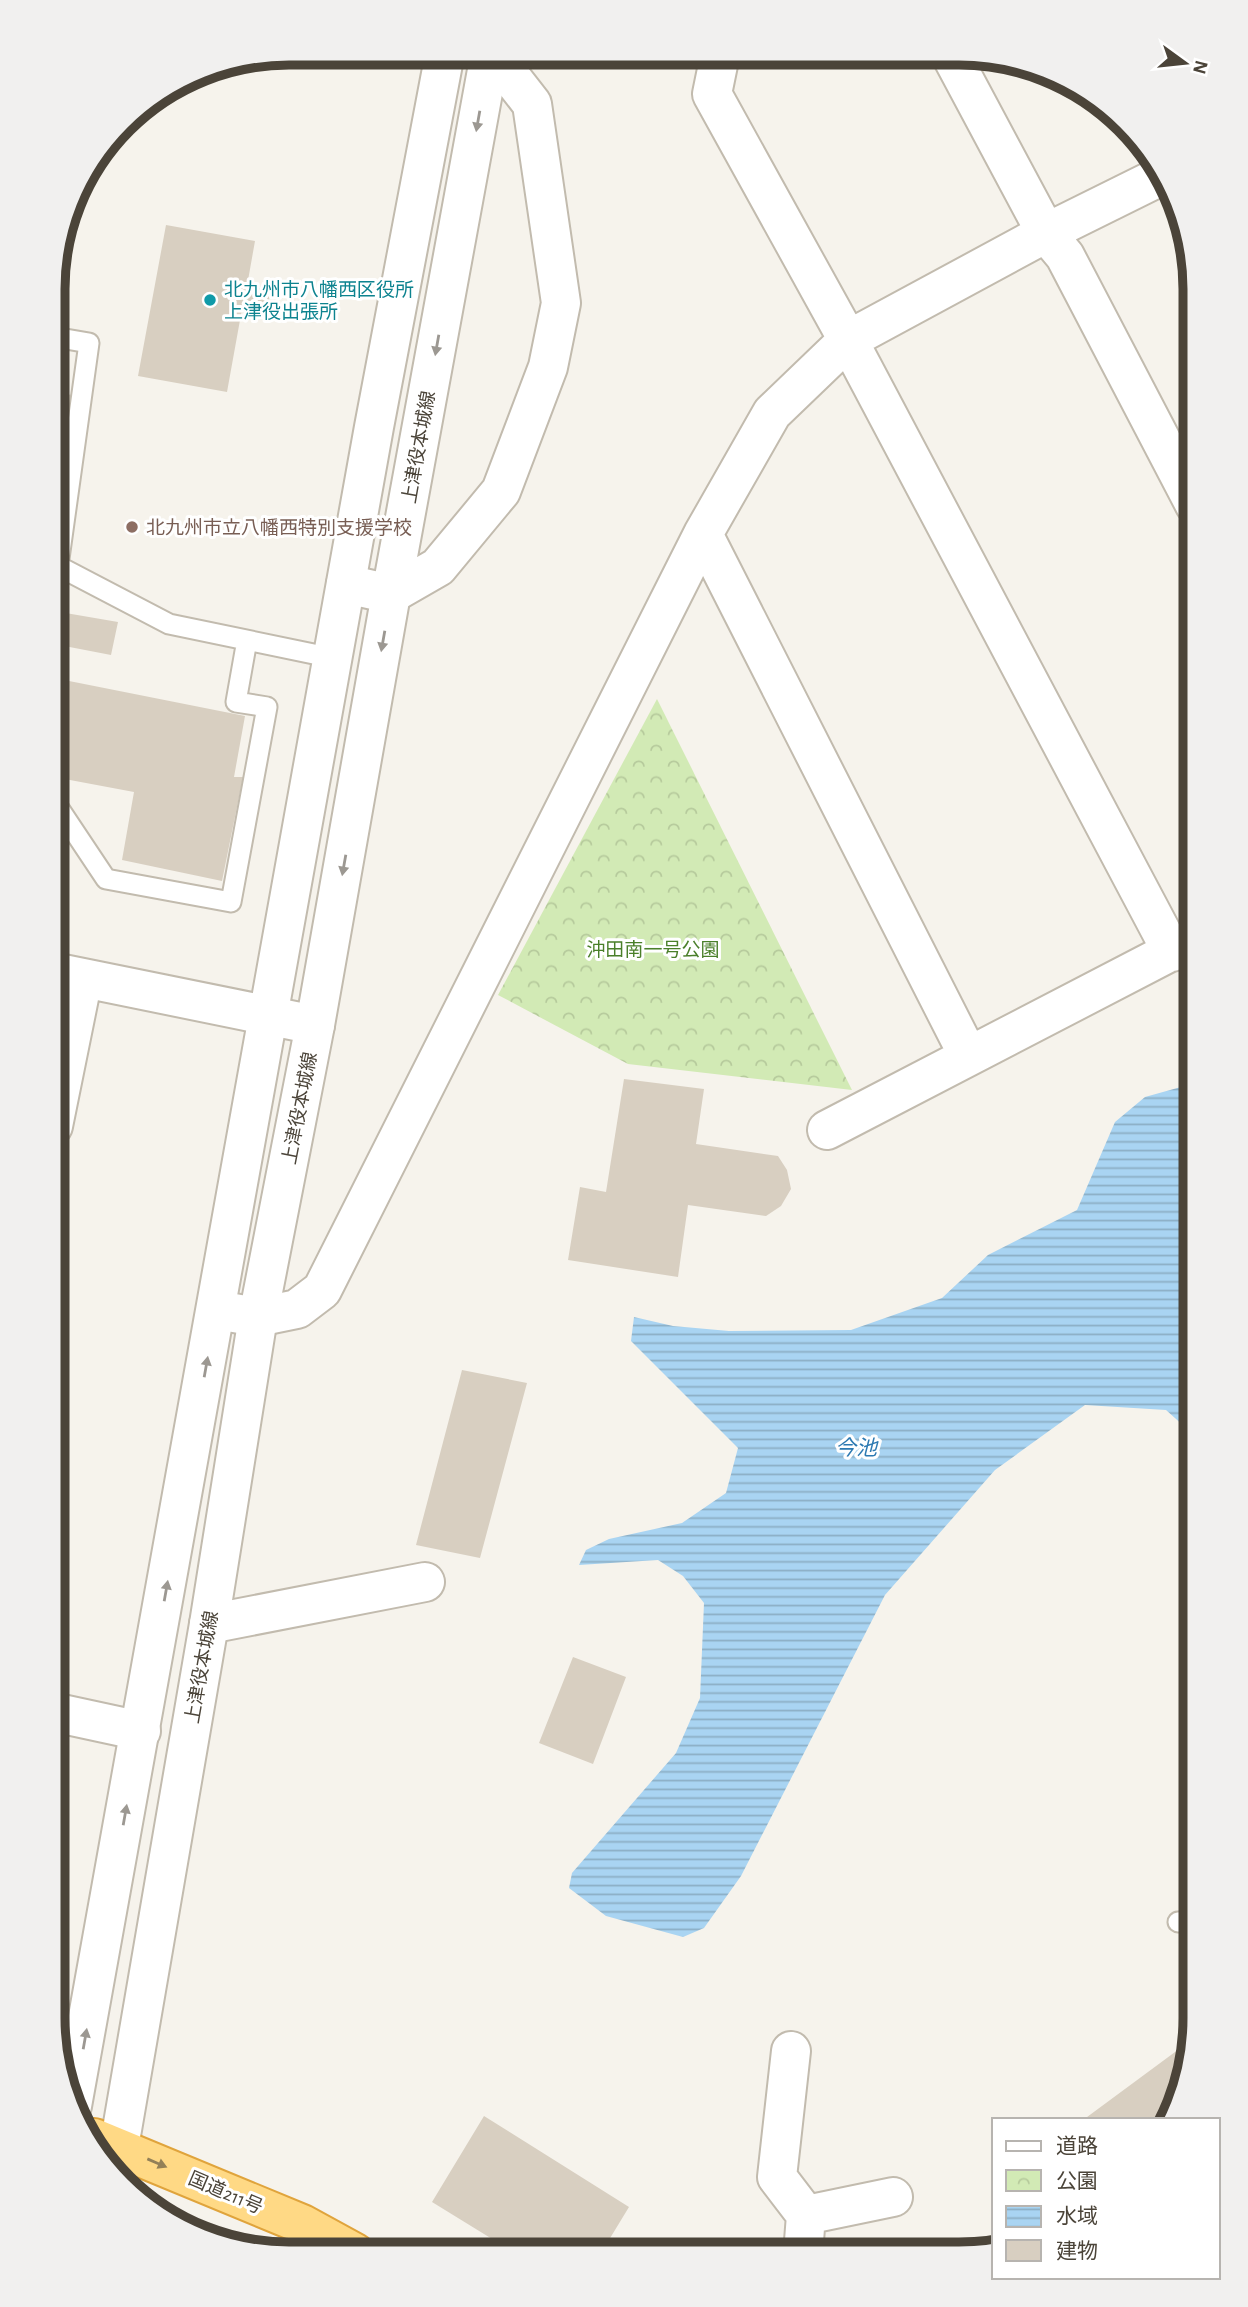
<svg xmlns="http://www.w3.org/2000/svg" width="1248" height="2307" font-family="'Alegreya Sans','Noto Sans JP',sans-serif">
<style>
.park{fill:url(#park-crowns)}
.water{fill:url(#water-rules)}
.building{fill:#d8cfc1}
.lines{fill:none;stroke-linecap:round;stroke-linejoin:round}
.service-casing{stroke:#c2bbae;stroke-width:23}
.minor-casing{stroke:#c2bbae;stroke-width:42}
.tertiary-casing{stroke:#c2bbae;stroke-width:42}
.trunk-casing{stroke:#e0a43c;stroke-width:42}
.service{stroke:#fff;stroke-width:19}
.minor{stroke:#fff;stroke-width:38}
.tertiary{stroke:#fff;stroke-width:38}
.trunk{stroke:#ffd985;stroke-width:38}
.oneway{fill:#9c9892}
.oneway2{fill:#938057}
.culture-dot{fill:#0f9aa8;stroke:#fff;stroke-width:2.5}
.education-dot{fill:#8d6e63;stroke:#fff;stroke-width:2.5}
.labels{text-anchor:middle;stroke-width:6;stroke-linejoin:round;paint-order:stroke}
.culture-label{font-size:19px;fill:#0d838f;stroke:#fff;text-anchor:start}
.street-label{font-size:19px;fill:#4b4439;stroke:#fff}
.education-label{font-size:19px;fill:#785e54;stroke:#fff;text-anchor:start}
.park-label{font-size:19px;fill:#4a7f2a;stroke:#fff}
.water-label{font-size:21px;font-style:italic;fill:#2e7ab2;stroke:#fff}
.rim{fill:none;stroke:#4b4439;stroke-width:9}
</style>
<defs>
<pattern id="park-crowns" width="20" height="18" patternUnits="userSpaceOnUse" patternTransform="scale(1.75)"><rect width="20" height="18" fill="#d2eab5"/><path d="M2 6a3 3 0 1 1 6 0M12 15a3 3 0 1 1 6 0" fill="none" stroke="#b6ca9c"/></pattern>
<pattern id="water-rules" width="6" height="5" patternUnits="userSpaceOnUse" patternTransform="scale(1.75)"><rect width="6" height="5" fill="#a9d4f2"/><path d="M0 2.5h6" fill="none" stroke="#8caec5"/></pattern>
</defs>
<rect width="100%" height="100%" fill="#f6f3ec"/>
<!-- park -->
<path class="park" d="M657 699 852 1090 628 1064 498 995Z"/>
<!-- water -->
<path class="water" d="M1188 1085 1195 1087V1436L1166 1410 1085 1405 995 1470 885 1595 741 1876 704 1928 683 1937 606 1916 569 1888 572 1873 676 1753 700 1698 704 1603 683 1576 658 1560 579 1565 586 1550 609 1539 682 1523 726 1493 738 1448 631 1341 634 1317 673 1326 729 1331 851 1330 942 1298 988 1255 1077 1210 1115 1122 1145 1097Z"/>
<!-- building -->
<path class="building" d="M166 225 255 241 247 286 271 290 266 314 242 309 227 392 138 376Z
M54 392 72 395 56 484H54Z
M54 611 118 622 111 655 54 644Z
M54 678 245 716 234 777H243L222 881 122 860 134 792 54 777Z
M624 1079 704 1089 696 1144 778 1156 787 1170 791 1189 781 1206 766 1216 688 1205 678 1277 568 1260 580 1187 606 1192Z
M462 1370 527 1383 480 1558 416 1545Z
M573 1657 626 1677 593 1764 539 1743Z
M1194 2038 1178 2108 1171 2120H1083Z
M484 2116 629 2207 601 2253H515L432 2202Z"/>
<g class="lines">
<!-- service casing -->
<g class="service-casing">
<path id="service" d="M54 337 89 343 58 566 169 624 333 658
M54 801 106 879 231 902 267 707 236 702 247 640
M1178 1922 1195 1921"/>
</g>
<!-- minor casing -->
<g class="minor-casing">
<path id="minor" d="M720 55 712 94 848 340 1172 952
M952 57 1046 233 1065 256 1195 505
M703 534 968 1055
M346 584 391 594 438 567 501 491 548 367 561 303 532 104 493 54
M54 972 315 1025
M53 1126 83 978
M827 1130 1193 940
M216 1310 258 1317 297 1309 322 1290 703 534 772 413 848 340 1046 233 1159 177
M209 1624 425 1582
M53 1712 141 1731
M791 2051 777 2177 806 2215 803 2254
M806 2215 893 2197"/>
</g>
<!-- tertiary casing -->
<g class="tertiary-casing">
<path id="tertiary" d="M72 2106 374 427 445 53
M110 2162 119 2147 209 1624 258 1317 315 1025 391 594 490 54"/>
</g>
<!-- trunk casing -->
<g class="trunk-casing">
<path id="trunk" d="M94 2138 302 2224 355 2253"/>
</g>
<!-- service -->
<use href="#service" class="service"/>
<!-- minor -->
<use href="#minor" class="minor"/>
<!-- tertiary -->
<use href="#tertiary" class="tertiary"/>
<!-- trunk -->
<use href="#trunk" class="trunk"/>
</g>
<!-- one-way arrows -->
<defs><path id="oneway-solid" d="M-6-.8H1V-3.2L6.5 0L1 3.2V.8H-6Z" transform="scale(1.75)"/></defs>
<g class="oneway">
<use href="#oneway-solid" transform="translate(478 121) rotate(100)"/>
<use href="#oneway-solid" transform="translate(437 345) rotate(100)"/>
<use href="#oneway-solid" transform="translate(383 641) rotate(100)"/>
<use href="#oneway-solid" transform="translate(344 865) rotate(100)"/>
<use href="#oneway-solid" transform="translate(206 1367) rotate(-80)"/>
<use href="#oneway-solid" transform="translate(166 1591) rotate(-80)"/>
<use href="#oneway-solid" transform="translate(125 1815) rotate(-80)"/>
<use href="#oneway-solid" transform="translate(85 2039) rotate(-80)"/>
</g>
<use class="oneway2" href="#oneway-solid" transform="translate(157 2163) rotate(23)"/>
<!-- markers -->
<circle class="culture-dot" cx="210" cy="300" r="7"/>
<circle class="education-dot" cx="132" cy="527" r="7"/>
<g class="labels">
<!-- culture labels -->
<g class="culture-label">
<text x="224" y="296">北九州市八幡西区役所<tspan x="224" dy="22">上津役出張所</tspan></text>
</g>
<!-- street labels -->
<g class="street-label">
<text transform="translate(418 447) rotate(-80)" y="7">上津役本城線</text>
<text transform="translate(299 1108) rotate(-79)" y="7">上津役本城線</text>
<text transform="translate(201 1667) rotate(-80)" y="7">上津役本城線</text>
<text transform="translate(226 2192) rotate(23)" y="7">国道211号</text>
</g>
<!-- education labels -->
<g class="education-label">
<text x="146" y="534">北九州市立八幡西特別支援学校</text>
</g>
<!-- park labels -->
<g class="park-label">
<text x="653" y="956">沖田南一号公園</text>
</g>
<!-- water labels -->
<g class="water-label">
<text x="856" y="1455">今池</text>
</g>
</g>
<!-- crop -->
<path d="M0 0H1248V2307H0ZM289 65H959A224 224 0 0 1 1183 289V2018A224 224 0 0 1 959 2242H289A224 224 0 0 1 65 2018V289A224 224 0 0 1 289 65Z" fill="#f1f0ef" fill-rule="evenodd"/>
<path class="rim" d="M289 65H959A224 224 0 0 1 1183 289V2018A224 224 0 0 1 959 2242H289A224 224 0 0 1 65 2018V289A224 224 0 0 1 289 65Z"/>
<!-- legend -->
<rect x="992" y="2118" width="228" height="161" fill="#ffffff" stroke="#b7b4b0" stroke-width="2"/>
<rect x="1006" y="2141" width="35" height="10" fill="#ffffff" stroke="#b7b4b0" stroke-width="2"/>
<text x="1056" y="2153" font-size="21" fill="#4b4439">道路</text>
<rect x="1006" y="2170" width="35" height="21" fill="url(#park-crowns)" stroke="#b7b4b0" stroke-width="2"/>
<text x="1056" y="2188" font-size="21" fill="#4b4439">公園</text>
<rect x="1006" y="2206" width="35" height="21" fill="url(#water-rules)" stroke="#b7b4b0" stroke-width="2"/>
<text x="1056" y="2223" font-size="21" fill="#4b4439">水域</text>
<rect x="1006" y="2240" width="35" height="21" fill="#d8cfc1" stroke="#b7b4b0" stroke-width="2"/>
<text x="1056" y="2258" font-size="21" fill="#4b4439">建物</text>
<!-- north arrow -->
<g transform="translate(1185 63) rotate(105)" stroke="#ffffff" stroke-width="5" paint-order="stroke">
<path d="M0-5L12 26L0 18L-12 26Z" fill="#4b4439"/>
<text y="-10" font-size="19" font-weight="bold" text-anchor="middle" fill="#4b4439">N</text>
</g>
</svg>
